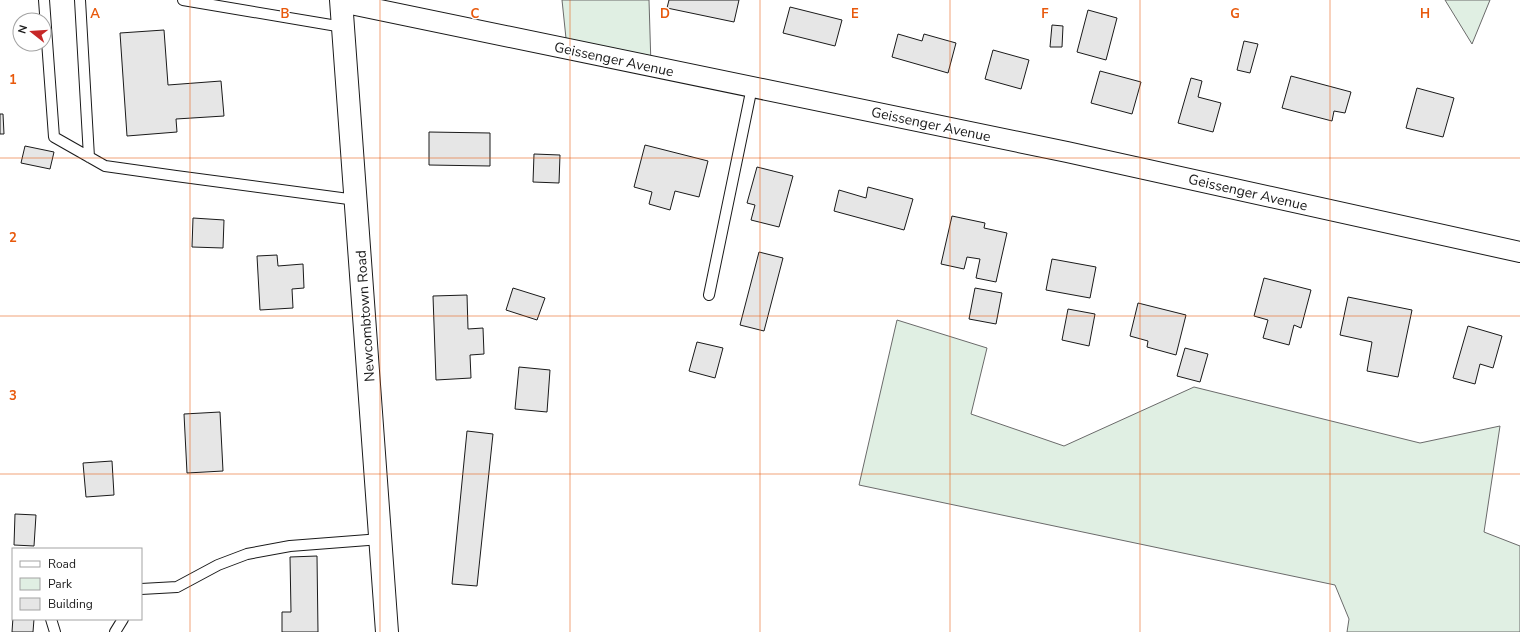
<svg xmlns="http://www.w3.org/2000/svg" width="1520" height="632" font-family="'Nunito Sans',sans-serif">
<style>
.green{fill:#e0efe3;stroke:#6a6a6a}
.building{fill:#e6e6e6;stroke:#1a1a1a}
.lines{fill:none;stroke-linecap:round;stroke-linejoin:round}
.lane-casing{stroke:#1a1a1a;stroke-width:12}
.street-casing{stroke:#1a1a1a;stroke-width:22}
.secondary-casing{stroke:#1a1a1a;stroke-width:24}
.lane{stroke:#fff;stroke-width:10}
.street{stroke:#fff;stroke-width:20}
.secondary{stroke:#fff;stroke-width:22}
.grid{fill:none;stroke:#e8590c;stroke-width:1;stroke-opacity:0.55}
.labels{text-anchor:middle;stroke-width:3;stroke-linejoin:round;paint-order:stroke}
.street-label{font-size:14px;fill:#1a1a1a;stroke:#fff}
.grid-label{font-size:13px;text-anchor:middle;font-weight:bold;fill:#e8590c;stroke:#fff;stroke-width:3;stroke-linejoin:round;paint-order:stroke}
</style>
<rect width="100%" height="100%" fill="#fff"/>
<!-- green -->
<path class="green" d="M562 0H649L651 66 567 48Z
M1445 0H1490L1472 44Z
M897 320 987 348 971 414 1064 446 1194 387 1420 443 1500 426 1484 532 1520 546V632H1347L1349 619 1335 585 859 485Z"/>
<!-- building -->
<path class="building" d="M669 0H739L734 22 667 8Z
M790 7 842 20 835 46 783 33Z
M1088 10 1117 18 1106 60 1077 52Z
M1052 25 1063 26 1062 47H1050Z
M164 30 168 85 221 81 224 116 176 119 177 132 127 136 120 33Z
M898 34 922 41 924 34 956 43 948 73 892 57Z
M1244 41 1258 44 1250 73 1237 70Z
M993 50 1029 60 1021 89 985 79Z
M1100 71 1141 82 1132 114 1091 103Z
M1291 76 1351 92 1345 113 1334 111 1332 121 1282 108Z
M1191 78 1202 81 1198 97 1221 103 1213 132 1178 123Z
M1417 88 1454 98 1443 137 1406 128Z
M0 114H3L4 134H0Z
M429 132 490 133V166L429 165Z
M645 145 708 161 699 197 675 191 670 210 649 204 652 192 634 187Z
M25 146 54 152 50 169 21 163Z
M534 154 560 155 559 183 533 182Z
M757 167 793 176 779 227 751 220 755 205 747 203Z
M868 187 913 199 904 230 834 211 839 190 866 198Z
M952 216 985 223 984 228 1007 233 996 282 976 278 980 259 967 257 964 269 941 264Z
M193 218 224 220 223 248 192 247Z
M759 252 783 258 764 331 740 325Z
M277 255 278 266 303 264 304 288 292 289 293 308 260 310 257 256Z
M1052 259 1096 267 1090 298 1046 290Z
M1264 278 1311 290 1301 328 1294 325 1289 345 1263 338 1268 320 1254 316Z
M513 288 545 298 537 320 506 310Z
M975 288 1002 293 996 324 969 319Z
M467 295 468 329 483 328 484 354 470 355 471 378 436 380 433 296Z
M1348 297 1412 310 1398 377 1367 371 1372 342 1340 335Z
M1138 303 1186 315 1176 355 1147 347 1148 341 1130 336Z
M1068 309 1095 314 1089 346 1062 340Z
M1468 326 1502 336 1493 368 1480 364 1475 384 1453 378Z
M697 342 723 348 715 378 689 371Z
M1185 348 1208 354 1200 382 1177 376Z
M519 367 550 370 547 412 515 409Z
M220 412 223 471 187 473 184 414Z
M467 431 493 434 477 586 452 584Z
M112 461 114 495 86 497 83 463Z
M15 514 36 515 34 546 14 545Z
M317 556 318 632H282V612H291L290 557Z
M13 617V619H34L33 632H12Z"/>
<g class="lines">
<!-- lane casing -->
<g class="lane-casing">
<path id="lane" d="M44 0 54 137 105 166 176 176 356 200
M80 0 89 157
M183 0 343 27
M709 295 752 87
M141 589 177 587 218 565 247 554 290 546 381 539
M51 619 55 632
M115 632 123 619"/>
</g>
<!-- street casing -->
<g class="street-casing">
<path id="street" d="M341 2 1067 152 1520 252"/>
</g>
<!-- secondary casing -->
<g class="secondary-casing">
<path id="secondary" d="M341 0 387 632"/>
</g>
<!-- lane -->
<use href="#lane" class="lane"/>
<!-- street -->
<use href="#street" class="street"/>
<!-- secondary -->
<use href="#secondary" class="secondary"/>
</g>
<!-- grid -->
<path class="grid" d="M190 0V632M380 0V632M570 0V632M760 0V632M950 0V632M1140 0V632M1330 0V632M0 158H1520M0 316H1520M0 474H1520"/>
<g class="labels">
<!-- street labels -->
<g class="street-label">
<text transform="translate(614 59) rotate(12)" y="5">Geissenger Avenue</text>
<text transform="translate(931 124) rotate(12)" y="5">Geissenger Avenue</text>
<text transform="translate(1248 192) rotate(13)" y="5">Geissenger Avenue</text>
<text transform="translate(365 316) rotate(-94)" y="5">Newcombtown Road</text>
</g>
</g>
<g class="grid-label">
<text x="95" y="18">A</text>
<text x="285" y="18">B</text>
<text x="475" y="18">C</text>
<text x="665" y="18">D</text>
<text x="855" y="18">E</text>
<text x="1045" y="18">F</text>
<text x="1235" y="18">G</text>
<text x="1425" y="18">H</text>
<text x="13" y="84">1</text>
<text x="13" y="242">2</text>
<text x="13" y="400">3</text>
</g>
<!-- legend -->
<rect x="12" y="548" width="130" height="72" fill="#ffffff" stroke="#a3a3a3"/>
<rect x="20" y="561" width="20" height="6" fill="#ffffff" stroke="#a3a3a3"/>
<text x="48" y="568" font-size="12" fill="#1a1a1a">Road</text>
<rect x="20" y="578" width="20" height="12" fill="#e0efe3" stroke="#a3a3a3"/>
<text x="48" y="588" font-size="12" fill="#1a1a1a">Park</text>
<rect x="20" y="598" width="20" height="12" fill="#e6e6e6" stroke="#a3a3a3"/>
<text x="48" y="608" font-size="12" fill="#1a1a1a">Building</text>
<!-- north arrow -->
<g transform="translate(32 32) rotate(287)"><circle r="19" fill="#ffffff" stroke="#a3a3a3"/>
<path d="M0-3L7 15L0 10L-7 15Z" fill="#c62828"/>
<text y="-6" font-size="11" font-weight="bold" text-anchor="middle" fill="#1a1a1a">N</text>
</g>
</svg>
